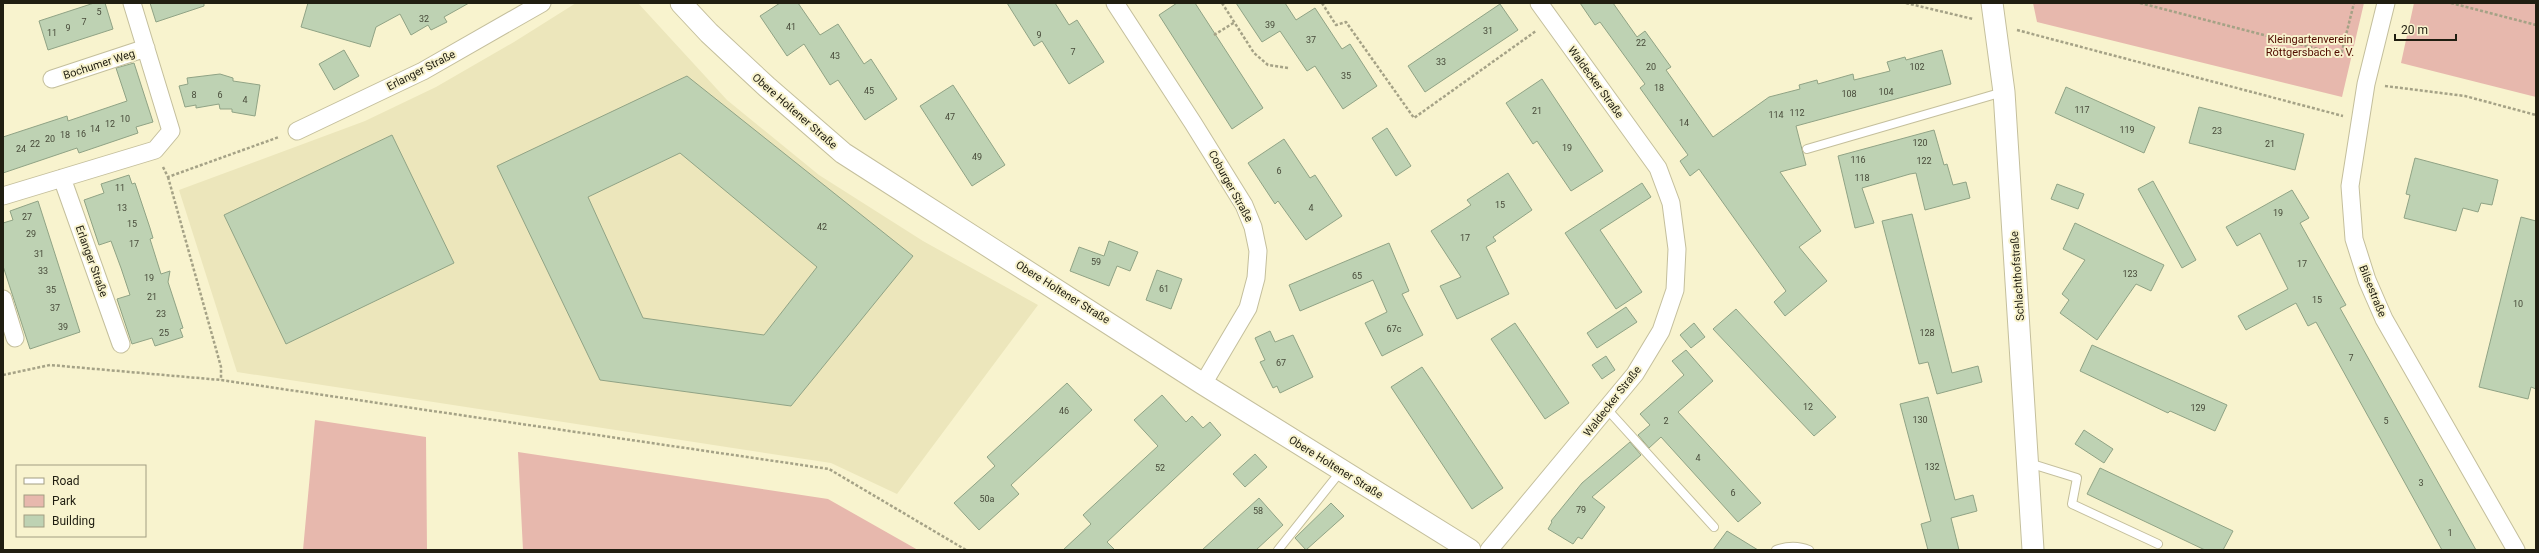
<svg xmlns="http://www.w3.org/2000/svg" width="2539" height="553" font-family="Roboto,sans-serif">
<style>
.built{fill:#ece6bb}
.green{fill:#e7b8ad}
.building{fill:#bed2b3;stroke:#90a385;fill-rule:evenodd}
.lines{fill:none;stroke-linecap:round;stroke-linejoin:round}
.service-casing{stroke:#c4bf9c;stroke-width:10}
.minor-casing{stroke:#c4bf9c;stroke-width:19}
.tertiary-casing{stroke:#c4bf9c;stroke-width:23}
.path{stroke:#a5a286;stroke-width:2.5;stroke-dasharray:3 2;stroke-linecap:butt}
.service{stroke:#fff;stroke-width:8}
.minor{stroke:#fff;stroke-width:17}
.tertiary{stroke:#fff;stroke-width:21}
.labels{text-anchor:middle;stroke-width:4;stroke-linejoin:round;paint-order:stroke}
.number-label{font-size:9px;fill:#484b3a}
.park-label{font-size:11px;fill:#510c00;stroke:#f8f3ce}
.street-label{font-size:11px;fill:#201e11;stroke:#f8f3ce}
</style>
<rect width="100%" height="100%" fill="#f8f3ce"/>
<!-- built -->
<path class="built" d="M576 3H638L727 100 819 175 923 241 1038 305 897 494 831 463 237 372 179 190 365 121 436 87 514 42Z"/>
<!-- green -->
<path class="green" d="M2033 3H2364L2342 97 2037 22Z
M2414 3H2536V97L2401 63Z
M315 420 426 437 427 550H303Z
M518 452 828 499 918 550H523Z"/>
<!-- building -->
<path class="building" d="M94 3H105L113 29 48 50 39 21Z
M150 3H204V6L156 22Z
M308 3H469L444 17 447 22 431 30 428 25 411 35 400 14 376 27 370 47 301 27Z
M780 3H798L820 35 838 24 864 64 871 59 897 99 865 120 838 80 830 85 804 44 787 56 760 16Z
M1007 3H1055L1069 25 1077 20 1104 62 1069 84 1042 41 1034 46Z
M1177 3H1195L1263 108 1232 129 1159 15Z
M1236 3H1285L1296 20 1315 8 1342 49 1350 44 1377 86 1343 109 1315 66 1307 71 1280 31 1262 42Z
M1580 3H1613L1637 37 1645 31 1671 67 1666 70 1713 137 1769 97 1800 89 1799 85 1817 80 1818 84 1853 74 1854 80 1890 71 1887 62 1905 57 1906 60 1942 50 1951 84 1796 126 1806 165 1780 172 1821 231 1799 247 1827 281 1785 316 1774 302 1786 291 1699 169 1690 176 1680 161 1688 155 1640 88 1645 84 1600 22 1595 25Z
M1500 4 1518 30 1425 92 1408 66Z
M344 50 359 76 334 90 319 64Z
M134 63 153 122 136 127 138 133 79 153 77 148 3 173V137L67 116 68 121 127 101 116 68Z
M220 74 233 78V81L260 85 255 116 232 112V109H220L219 104 196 108V105L185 107 179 86 188 84 187 78Z
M687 76 913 256 791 406 600 380 497 166ZM680 153 817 267 764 335 643 318 588 197Z
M1542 79 1603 171 1571 191 1537 141 1533 144 1506 103Z
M953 85 1005 165 972 186 920 106Z
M2066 87 2155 127 2144 153 2055 113Z
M2199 107 2304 134 2295 170 2189 143Z
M1387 128 1411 166 1396 176 1372 138Z
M1934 130 1944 165 1947 164 1953 185 1966 182 1970 198 1925 210 1916 173 1910 174 1862 188 1874 223 1855 228 1838 156Z
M392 135 454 263 286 344 224 215Z
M1284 139 1310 178 1315 175 1342 216 1306 240 1278 201 1275 204 1248 163Z
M2415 158 2498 180 2492 205 2481 203 2478 212 2463 208 2456 231 2404 218 2410 195 2406 194Z
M1508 173 1532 210 1493 237 1496 241 1486 247 1509 294 1457 319 1440 286 1461 277 1431 231 1471 205 1467 200Z
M129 175 132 184 135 183 150 228 153 238 150 239 161 274 170 271 168 282 183 328 180 329 183 337 155 346 152 338 132 344 117 299 130 295 121 268 111 241 99 245 84 200 104 193 101 184Z
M2153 181 2196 260 2182 268 2138 189Z
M1642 183 1651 197 1600 230 1642 292 1616 309 1565 233Z
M2057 184 2084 194 2078 209 2051 199Z
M2292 190 2309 218 2300 223 2346 305 2340 308 2476 550H2442L2316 322 2308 326 2296 303 2246 330 2238 316 2288 289 2260 233 2237 246 2226 227Z
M38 201 80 332 30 349 3 266V223L13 220 10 211Z
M1912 214 1952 373 1978 366 1982 382 1937 394 1928 362 1919 364 1882 221Z
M2521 217 2536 221V389L2531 387 2528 399 2479 387Z
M2075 223 2164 265 2151 291 2136 284 2097 340 2060 313 2069 300 2062 294 2085 260 2063 249Z
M1109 241 1138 252 1130 271 1117 266 1109 286 1070 271 1079 247 1104 256Z
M1389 243 1409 291 1402 294 1423 335 1382 356 1365 323 1387 312 1373 280 1300 311 1289 285Z
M1157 270 1182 279 1171 309 1146 300Z
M1626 307 1637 322 1597 348 1587 333Z
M1736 309 1836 417 1814 436 1713 329Z
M1515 323 1569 403 1545 419 1491 339Z
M1694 323 1705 337 1691 348 1680 335Z
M1270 331 1275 342 1293 335 1313 377 1280 393 1277 386 1273 388 1260 362 1265 360 1255 338Z
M2092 345 2227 405 2215 431 2170 411 2168 413 2080 371Z
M1686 350 1713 381 1678 412 1761 503 1738 522 1661 437 1649 448 1638 435 1650 425 1640 414 1684 375 1672 361Z
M1606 356 1615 370 1602 379 1592 365Z
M1422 367 1503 488 1472 509 1391 387Z
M1067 383 1092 410 1011 485 1019 494 979 530 954 503 995 466 987 457Z
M1162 395 1186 422 1192 416 1203 428 1210 422 1221 435 1107 542 1115 550H1063L1091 524 1083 515 1158 446 1134 420Z
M1928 397 1955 500 1973 495 1977 511 1951 518 1959 550H1928L1921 524 1931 521 1900 404Z
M2084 430 2113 449 2104 463 2075 444Z
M1630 442 1641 455 1592 497 1605 507 1582 539 1578 537 1573 544 1548 529 1552 522 1551 521 1582 483Z
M1255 454 1267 467 1245 487 1233 474Z
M2100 468 2233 531 2223 550H2205L2087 494Z
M1259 498 1283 525 1256 550H1202Z
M1331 503 1344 516 1306 550 1295 538Z
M1727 531 1758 550H1713Z"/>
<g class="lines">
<!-- service casing -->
<g class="service-casing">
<path id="service" d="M1807 149 2003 92
M1606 408 1714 527
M2029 463 2077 478 2072 504 2158 544
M1278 550 1341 471
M1776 550C1787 546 1797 545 1809 550"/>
</g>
<!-- minor casing -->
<g class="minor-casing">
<path id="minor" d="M1115 3 1193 123 1244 205 1253 227 1258 251 1256 278 1248 308 1203 384
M2386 3 2366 84 2350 186 2354 239 2367 280 2384 319 2516 550
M52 79 146 48
M297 131 423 71 542 3
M62 178 121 344
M3 196 155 150 171 131 132 3
M3 299 15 338
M1489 550 1635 374 1661 331 1675 290 1677 249 1671 203 1658 168 1539 3"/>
</g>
<!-- tertiary casing -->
<g class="tertiary-casing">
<path id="tertiary" d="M681 3 709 33 767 87 843 153 1203 384 1470 550
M1992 3 2004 92 2033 550"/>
</g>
<!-- path -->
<path class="path" d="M1222 3 1254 53 1268 65 1288 68
M1322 3 1336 25 1346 22 1414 118 1536 31
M1906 3 1973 19
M2140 3 2341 55 2354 3
M2451 3 2536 25
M2017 30 2343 116
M1214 35 1235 22
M2385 86 2465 96 2536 115
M163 167 168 177 279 137
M168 177 221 367V380
M3 375 50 365 221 380 829 469 966 550"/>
<!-- service -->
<use href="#service" class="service"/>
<!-- minor -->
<use href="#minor" class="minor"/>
<!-- tertiary -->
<use href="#tertiary" class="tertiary"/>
</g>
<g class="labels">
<!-- number labels -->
<g class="number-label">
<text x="99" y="15">5</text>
<text x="424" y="22">32</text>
<text x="84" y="25">7</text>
<text x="1270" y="28">39</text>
<text x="791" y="30">41</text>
<text x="68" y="31">9</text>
<text x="1488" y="34">31</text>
<text x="52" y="36">11</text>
<text x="1039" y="38">9</text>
<text x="1311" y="43">37</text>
<text x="1641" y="46">22</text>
<text x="1073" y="55">7</text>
<text x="835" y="59">43</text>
<text x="1441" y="65">33</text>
<text x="1651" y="70">20</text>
<text x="1917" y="70">102</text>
<text x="1346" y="79">35</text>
<text x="1659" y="91">18</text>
<text x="869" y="94">45</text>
<text x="1886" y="95">104</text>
<text x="1849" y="97">108</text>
<text x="194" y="98">8</text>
<text x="220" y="98">6</text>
<text x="245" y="103">4</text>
<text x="2082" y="113">117</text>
<text x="1537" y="114">21</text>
<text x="1797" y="116">112</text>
<text x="1776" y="118">114</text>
<text x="950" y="120">47</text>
<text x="125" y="122">10</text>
<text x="1684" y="126">14</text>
<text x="110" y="127">12</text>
<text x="95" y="132">14</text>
<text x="2127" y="133">119</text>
<text x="2217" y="134">23</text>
<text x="81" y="137">16</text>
<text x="65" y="138">18</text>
<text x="50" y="142">20</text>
<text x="1920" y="146">120</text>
<text x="35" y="147">22</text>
<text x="2270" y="147">21</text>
<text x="1567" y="151">19</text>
<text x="21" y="152">24</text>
<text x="977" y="160">49</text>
<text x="1858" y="163">116</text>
<text x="1924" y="164">122</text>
<text x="1279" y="174">6</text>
<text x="1862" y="181">118</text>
<text x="120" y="191">11</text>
<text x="1500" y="208">15</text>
<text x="122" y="211">13</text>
<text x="1311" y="211">4</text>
<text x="2278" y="216">19</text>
<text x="27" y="220">27</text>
<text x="132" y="227">15</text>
<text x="822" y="230">42</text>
<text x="31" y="237">29</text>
<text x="1465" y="241">17</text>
<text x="134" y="247">17</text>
<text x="39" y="257">31</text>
<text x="1096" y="265">59</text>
<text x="2302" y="267">17</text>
<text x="43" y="274">33</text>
<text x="2130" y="277">123</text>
<text x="1357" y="279">65</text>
<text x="149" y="281">19</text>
<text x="1164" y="292">61</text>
<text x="51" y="293">35</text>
<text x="152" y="300">21</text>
<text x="2317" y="303">15</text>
<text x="2518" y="307">10</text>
<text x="55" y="311">37</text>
<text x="161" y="317">23</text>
<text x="63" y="330">39</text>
<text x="1394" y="332">67c</text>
<text x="164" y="336">25</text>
<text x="1927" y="336">128</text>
<text x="2351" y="361">7</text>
<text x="1281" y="366">67</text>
<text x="1808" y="410">12</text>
<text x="2198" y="411">129</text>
<text x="1064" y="414">46</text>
<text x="1920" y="423">130</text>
<text x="1666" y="424">2</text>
<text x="2386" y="424">5</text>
<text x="1698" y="461">4</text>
<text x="1932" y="470">132</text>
<text x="1160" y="471">52</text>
<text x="2421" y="486">3</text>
<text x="1733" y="496">6</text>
<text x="987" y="502">50a</text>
<text x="1581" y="513">79</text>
<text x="1258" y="514">58</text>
<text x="2450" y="536">1</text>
</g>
<!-- park labels -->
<g class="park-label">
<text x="2310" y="43">Kleingartenverein<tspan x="2310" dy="13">Röttgersbach e. V.</tspan></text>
</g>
<!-- street labels -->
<g class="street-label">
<text transform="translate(99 64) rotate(-18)" y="4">Bochumer Weg</text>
<text transform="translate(421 70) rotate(-27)" y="4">Erlanger Straße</text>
<text transform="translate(1596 82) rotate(54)" y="4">Waldecker Straße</text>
<text transform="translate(795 111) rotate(41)" y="4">Obere Holtener Straße</text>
<text transform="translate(1231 186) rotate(61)" y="4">Coburger Straße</text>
<text transform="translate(92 261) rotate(70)" y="4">Erlanger Straße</text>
<text transform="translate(2017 276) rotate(-94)" y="4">Schlachthofstraße</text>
<text transform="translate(2373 291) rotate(68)" y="4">Bilsestraße</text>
<text transform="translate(1063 292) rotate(32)" y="4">Obere Holtener Straße</text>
<text transform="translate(1612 401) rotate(-52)" y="4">Waldecker Straße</text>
<text transform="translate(1336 467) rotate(32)" y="4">Obere Holtener Straße</text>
</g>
</g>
<!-- border -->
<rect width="2539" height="553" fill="none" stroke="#201e11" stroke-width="8"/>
<!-- legend -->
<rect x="16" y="465" width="130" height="72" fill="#f8f3ce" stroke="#a29e82"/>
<rect x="24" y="478" width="20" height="6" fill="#ffffff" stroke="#a29e82"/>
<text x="52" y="485" font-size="12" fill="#201e11">Road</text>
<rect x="24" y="495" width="20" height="12" fill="#e7b8ad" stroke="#a29e82"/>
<text x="52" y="505" font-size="12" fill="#201e11">Park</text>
<rect x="24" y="515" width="20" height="12" fill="#bed2b3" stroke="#a29e82"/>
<text x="52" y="525" font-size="12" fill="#201e11">Building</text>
<!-- scale -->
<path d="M2395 34v6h61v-6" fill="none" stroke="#201e11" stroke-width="2"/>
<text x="2401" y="34" font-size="12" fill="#201e11" stroke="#f8f3ce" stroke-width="3" paint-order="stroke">20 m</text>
</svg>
